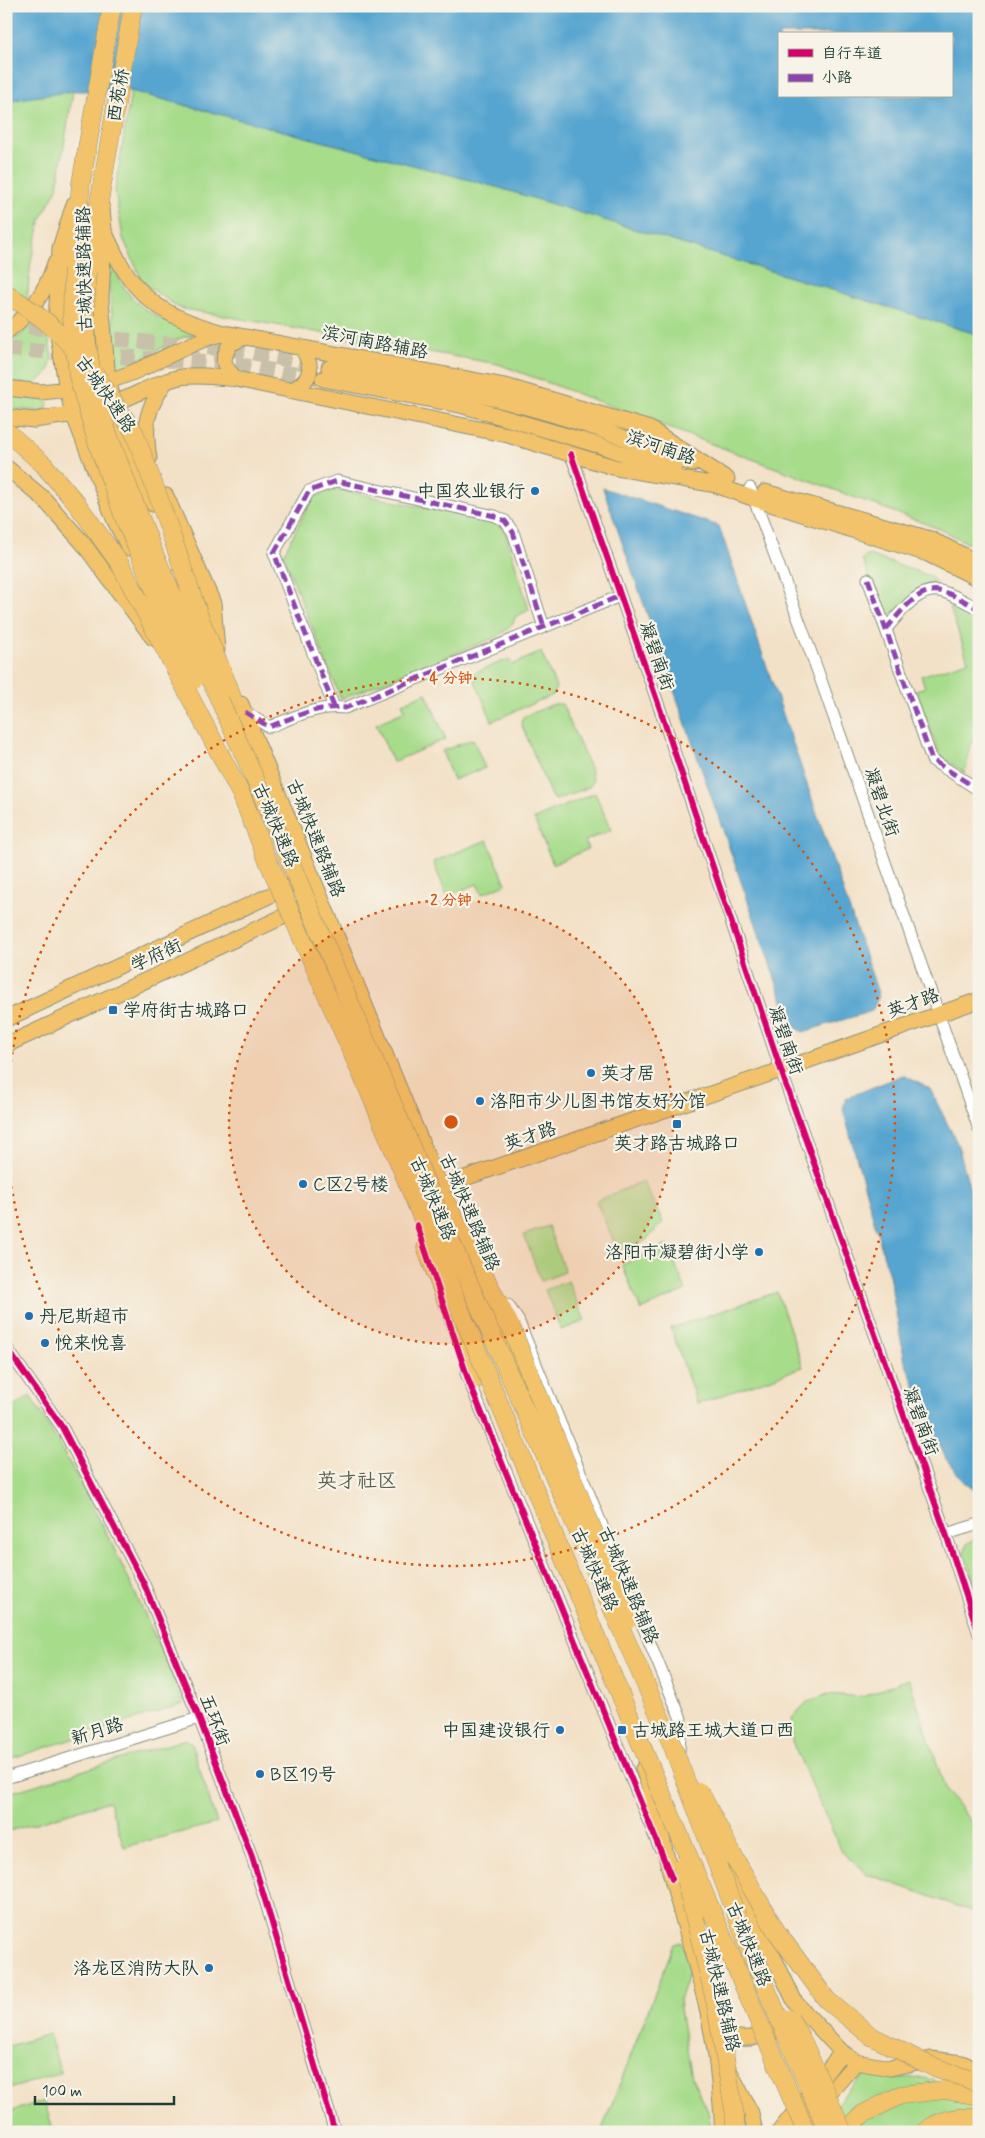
<svg xmlns="http://www.w3.org/2000/svg" width="985" height="2138" font-family="Mynerve,'LXGW WenKai TC',sans-serif">
<style>
.green{fill:#a7dc8b;stroke:#638c60}
.water{fill:#57a5d0;stroke:#3b7182;fill-rule:evenodd}
.lines{fill:none;stroke-linecap:round;stroke-linejoin:round}
.major-tunnel{stroke:#c9c0aa;stroke-width:15;stroke-dasharray:15 8;stroke-linecap:butt}
.minor-casing{stroke:#898f7e;stroke-width:13}
.major-casing{stroke:#898f7e;stroke-width:17}
.highway-casing{stroke:#898f7e;stroke-width:19}
.minor{stroke:#fff;stroke-width:11}
.major{stroke:#f2c36a;stroke-width:15}
.highway{stroke:#f2c36a;stroke-width:18}
.highway-bridge-casing{stroke:#898f7e;stroke-width:19;stroke-linecap:butt}
.highway-bridge{stroke:#f2c36a;stroke-width:18}
.quiet{stroke:#8e44ad;stroke-width:5;stroke-dasharray:10 5;stroke-linecap:butt}
.cycleway-casing{stroke:#f7f3e8;stroke-width:9}
.cycleway{stroke:#d6006c;stroke-width:6}
.ring{fill:none;stroke:#d45610;stroke-width:2.5;stroke-dasharray:2.5 5}
.poi-dot{fill:#1f6fb2;stroke:#f7f3e8;stroke-width:2}
.labels{text-anchor:middle;stroke-width:4.5;stroke-linejoin:round;paint-order:stroke}
.street-label{font-size:18px;fill:#1f3d34;stroke:#f7f3e8}
.poi-label{font-size:18px;fill:#1f3d34;stroke:#f7f3e8;text-anchor:start}
.quarter-label{font-size:20px;fill:#5c6250;stroke:#f7f3e8}
.centre{fill:#d45610;stroke:#f7f3e8;stroke-width:2.5}
.ring-label{font-size:15px;text-anchor:middle;font-weight:bold;fill:#d45610;stroke:#f7f3e8;stroke-width:4.5;stroke-linejoin:round;paint-order:stroke}
</style>
<rect width="100%" height="100%" fill="#f7f3e8"/>
<filter id="ink" filterUnits="userSpaceOnUse"><feTurbulence type="fractalNoise" baseFrequency=".02" numOctaves="2"/><feDisplacementMap in="SourceGraphic" scale="10" xChannelSelector="R" yChannelSelector="G"/><feConvolveMatrix kernelMatrix="1 2 1 2 8 2 1 2 1" color-interpolation-filters="sRGB"/></filter>
<filter id="wash" filterUnits="userSpaceOnUse"><feTurbulence type="fractalNoise" baseFrequency=".0096" numOctaves="4" result="noise"/><feDisplacementMap in="SourceGraphic" scale="20" xChannelSelector="R" yChannelSelector="G"/><feGaussianBlur stdDeviation="1.12" result="paint"/><feColorMatrix in="noise" values="0 0 0 0 0 0 0 0 0 0 0 0 0 0 0 0 0 1.4 0 .05"/><feComposite in="paint" operator="in"/></filter>
<g filter="url(#wash)">
<rect width="100%" height="100%" fill="#f3e1c7"/>
<!-- green -->
<path class="green" d="M73 91 57 188 41 219 31 261 27 299 6 317V101Z
M131 91 500 188 979 335V549L942 530 498 364 179 308 143 283 123 238 115 191Z
M111 258C115 267 117 276 122 284 141 316 171 324 204 332L181 338 118 370 109 285Z
M43 308 52 358 49 371 35 385 6 381V343L20 336Z
M6 394 46 399 48 404 46 409 40 411 6 409Z
M337 489 499 524 506 534 529 610 515 617 513 624 499 636 341 699 283 555 313 497Z
M869 555 930 576 936 583 893 614 887 616 883 613 862 559Z
M956 607 979 617V741L970 744 965 773 940 756 916 690 925 687 921 676 968 661 950 608Z
M541 652 556 687 553 695 492 721 472 674 509 659 512 665Z
M426 693 446 739 393 762 376 724 405 711 402 703Z
M554 704H562L590 768 593 782 589 787 556 800 552 798 521 723 523 717Z
M473 739 485 768 453 780 442 751Z
M595 793 611 830 585 841 588 849 553 864 534 819Z
M487 840 506 884 482 894 477 884 447 896 433 862Z
M643 1181 663 1222 645 1241 617 1249 596 1201Z
M548 1226 565 1272 541 1281 524 1235Z
M667 1245 686 1290 641 1310 622 1265Z
M568 1281 585 1321 561 1330 545 1290Z
M777 1292 803 1367 697 1404 671 1328Z
M30 1396C89 1489 134 1589 179 1690L184 1704 6 1760V1412Z
M979 1536V1596L964 1553 967 1544Z
M909 1679 946 1791C959 1803 967 1819 979 1833V1912H974L867 1874 842 1852 792 1742V1718L807 1702 828 1694 862 1697Z
M186 1739 191 1743 217 1823 124 1847 109 1801 6 1832V1794Z
M681 1942 689 1960V1972L679 2000 682 2021 692 2078 708 2111 712 2132H601L674 1944Z
M49 2034 61 2073 6 2090V2037L9 2046Z
M867 2073 897 2078 926 2077 979 2102V2132H814L849 2089Z
M44 2101 54 2132H6V2113Z"/>
<!-- water -->
<path class="water" d="M6 6H979V335L500 188 131 91H73L6 101ZM779 34H951V96H779Z
M603 488 719 526 879 996 872 1011 803 1032 791 1024Z
M903 1075 930 1089 958 1145 979 1223V1492H977L965 1483 946 1459 905 1362 889 1275 843 1109 846 1098Z"/>
</g>
<g filter="url(#ink)">
<g class="lines">
<!-- major-tunnel -->
<path class="major-tunnel" d="M6 323 61 332
M93 337 243 351 329 368
M6 349 241 365 318 378"/>
<!-- minor casing -->
<g class="minor-casing">
<path id="minor" d="M571 454 661 712 783 1076 946 1534 979 1634
M750 488 817 669 979 1129
M868 579 932 760 979 790
M886 629C898 616 917 587 939 591 952 593 967 603 979 609
M334 707 274 553 309 491 337 481 495 516 505 521 513 532 544 627
M245 712 269 727C294 717 318 705 345 708L620 596
M508 1305 518 1320 681 1719 679 1751
M6 1347 62 1427 144 1584 199 1718 252 1857 335 2132
M466 1373 659 1847
M946 1534 979 1524
M6 1778 199 1718"/>
</g>
<!-- major casing -->
<g class="major-casing">
<path id="major" d="M74 204 60 248 56 323 67 390 74 416 115 521 129 548
M102 208 104 230 101 300 108 381 125 438 153 504
M104 231C111 245 117 260 126 273 151 310 181 321 223 333
M6 332C30 315 46 291 55 263
M329 368C363 373 397 378 431 385 518 401 610 430 692 464
M236 379C222 365 221 361 230 344L245 337
M323 379 464 406 598 445 674 471
M99 383C144 374 180 344 224 333L505 386 650 429 727 479
M6 388 42 392 77 388
M290 391C312 381 315 367 301 347
M104 407C131 399 154 382 181 377 199 374 218 377 236 379L508 435 617 468 717 485
M6 417 34 420 82 413
M149 459C144 424 145 411 166 381
M6 467 43 498 82 542 153 638
M710 483 755 499 928 554 979 579
M765 492 930 539 979 563
M166 496 213 603 217 650
M241 704 448 1207
M6 1019 275 893 307 876
M6 1045 302 908
M432 1193 439 1187 459 1180 781 1070 979 1000
M479 1281 528 1396
M643 1769C657 1805 662 1843 672 1879 690 1947 713 2012 719 2083 720 2099 723 2115 722 2132
M725 1856 795 2002 842 2052 856 2062 890 2068 931 2059 962 2063 979 2071
M715 2024C720 2028 725 2035 731 2036 751 2043 770 2033 788 2025L789 2021
M729 2070 751 2113 755 2132
M779 2132 842 2052
M796 2132 856 2062"/>
</g>
<!-- highway casing -->
<g class="highway-casing">
<path id="highway" d="M73 269 81 183 112 6
M87 272 133 6
M229 688 246 744
M443 1197 511 1327
M426 1248 476 1379
M845 2132 863 2114 901 2095 944 2090 979 2096
M924 2132C940 2119 959 2116 979 2118"/>
</g>
<!-- minor -->
<use href="#minor" class="minor"/>
<!-- major -->
<use href="#major" class="major"/>
<!-- highway -->
<use href="#highway" class="highway"/>
<!-- highway-bridge casing -->
<g class="highway-bridge-casing">
<path id="highway-bridge" d="M73 269 72 318 78 376 97 442 125 520 193 681
M87 272 85 314 87 344 95 393 107 432 155 556 259 788 461 1265 671 1742 752 1956 828 2132
M6 293C32 311 58 328 77 353
M94 373 134 432 158 496 199 616 229 688
M6 431 43 464 77 504 120 564 241 794 265 854 375 1105 658 1785 806 2132
M511 1327 629 1619
M700 1792 731 1852 776 1931 827 2000 871 2036 929 2065 979 2083
M682 1866 715 2000 735 2116V2132
M790 2019 802 2040 843 2132"/>
</g>
<!-- highway-bridge -->
<use href="#highway-bridge" class="highway-bridge"/>
<!-- quiet -->
<path class="quiet" d="M868 579 932 760 979 790
M886 629C898 616 917 587 939 591 952 593 967 603 979 609
M334 707 274 553 309 491 337 481 495 516 505 521 513 532 544 627
M245 712 269 727C294 717 318 705 345 708L620 596"/>
<!-- cycleway casing -->
<g class="cycleway-casing">
<path id="cycleway" d="M571 454 661 712 783 1076 946 1534 979 1634
M417 1225 469 1382 672 1879
M6 1347 62 1427 144 1584 199 1718 252 1857 335 2132"/>
</g>
<!-- cycleway -->
<use href="#cycleway" class="cycleway"/>
</g>
</g>
<!-- distance rings -->
<circle cx="451" cy="1122" r="222" fill="#d45610" fill-opacity=".12"/>
<g class="ring">
<circle cx="451" cy="1122" r="222"/>
<circle cx="451" cy="1122" r="444"/>
</g>
<!-- markers -->
<g class="poi-dot">
<circle cx="535" cy="491" r="5"/>
<rect x="108" y="1005" width="10" height="10" rx="2.5"/>
<circle cx="591" cy="1073" r="5"/>
<circle cx="480" cy="1101" r="5"/>
<rect x="672" y="1119" width="10" height="10" rx="2.5"/>
<circle cx="303" cy="1184" r="5"/>
<circle cx="759" cy="1252" r="5"/>
<circle cx="29" cy="1316" r="5"/>
<circle cx="45" cy="1343" r="5"/>
<circle cx="560" cy="1730" r="5"/>
<rect x="617" y="1725" width="10" height="10" rx="2.5"/>
<circle cx="260" cy="1774" r="5"/>
<circle cx="209" cy="1968" r="5"/>
</g>
<g class="labels">
<!-- street labels -->
<g class="street-label">
<text transform="translate(118 95) rotate(-80)" y="6">西苑桥</text>
<text transform="translate(84 269) rotate(-91)" y="6">古城快速路辅路</text>
<text transform="translate(375 342) rotate(11)" y="6">滨河南路辅路</text>
<text transform="translate(106 394) rotate(55)" y="6">古城快速路</text>
<text transform="translate(661 447) rotate(19)" y="6">滨河南路</text>
<text transform="translate(657 656) rotate(71)" y="6">凝碧南街</text>
<text transform="translate(882 802) rotate(71)" y="6">凝碧北街</text>
<text transform="translate(276 825) rotate(67)" y="6">古城快速路</text>
<text transform="translate(316 838) rotate(68)" y="6">古城快速路辅路</text>
<text transform="translate(156 955) rotate(-25)" y="6">学府街</text>
<text transform="translate(913 1003) rotate(-20)" y="6">英才路</text>
<text transform="translate(786 1040) rotate(71)" y="6">凝碧南街</text>
<text transform="translate(530 1136) rotate(-19)" y="6">英才路</text>
<text transform="translate(433 1198) rotate(67)" y="6">古城快速路</text>
<text transform="translate(470 1212) rotate(67)" y="6">古城快速路辅路</text>
<text transform="translate(921 1421) rotate(70)" y="6">凝碧南街</text>
<text transform="translate(595 1569) rotate(66)" y="6">古城快速路</text>
<text transform="translate(629 1585) rotate(67)" y="6">古城快速路辅路</text>
<text transform="translate(215 1720) rotate(69)" y="6">五环街</text>
<text transform="translate(97 1731) rotate(-17)" y="6">新月路</text>
<text transform="translate(749 1944) rotate(68)" y="6">古城快速路</text>
<text transform="translate(720 1990) rotate(77)" y="6">古城快速路辅路</text>
</g>
<!-- poi labels -->
<g class="poi-label">
<text x="525" y="497" text-anchor="end">中国农业银行</text>
<text x="123" y="1016">学府街古城路口</text>
<text x="601" y="1079">英才居</text>
<text x="490" y="1107">洛阳市少儿图书馆友好分馆</text>
<text x="677" y="1149" text-anchor="middle">英才路古城路口</text>
<text x="313" y="1190">C区2号楼</text>
<text x="749" y="1258" text-anchor="end">洛阳市凝碧街小学</text>
<text x="39" y="1322">丹尼斯超市</text>
<text x="55" y="1349">悦来悦喜</text>
<text x="550" y="1736" text-anchor="end">中国建设银行</text>
<text x="632" y="1736">古城路王城大道口西</text>
<text x="270" y="1780">B区19号</text>
<text x="199" y="1974" text-anchor="end">洛龙区消防大队</text>
</g>
<!-- quarter labels -->
<g class="quarter-label">
<text x="357" y="1487">英才社区</text>
</g>
</g>
<circle cx="451" cy="1122" r="8" class="centre"/>
<g class="ring-label">
<text x="451" y="683">4 分钟</text>
<text x="451" y="905">2 分钟</text>
</g>
<!-- margin -->
<rect width="985" height="2138" fill="none" stroke="#f7f3e8" stroke-width="25"/>
<!-- legend -->
<rect x="778" y="32" width="175" height="65" fill="#f7f3e8" stroke="#a1aaa0"/>
<rect x="788" y="49" width="25" height="8" fill="#d6006c" stroke="#a1aaa0"/>
<text x="822" y="58" font-size="15" fill="#1f3d34">自行车道</text>
<rect x="788" y="74" width="25" height="8" fill="#8e44ad" stroke="#a1aaa0"/>
<text x="822" y="82" font-size="15" fill="#1f3d34">小路</text>
<!-- scale -->
<path d="M35 2096v8h139v-8" fill="none" stroke="#1f3d34" stroke-width="2.5"/>
<text x="42" y="2096" font-size="15" fill="#1f3d34" stroke="#f7f3e8" stroke-width="4" paint-order="stroke">100 m</text>
</svg>
